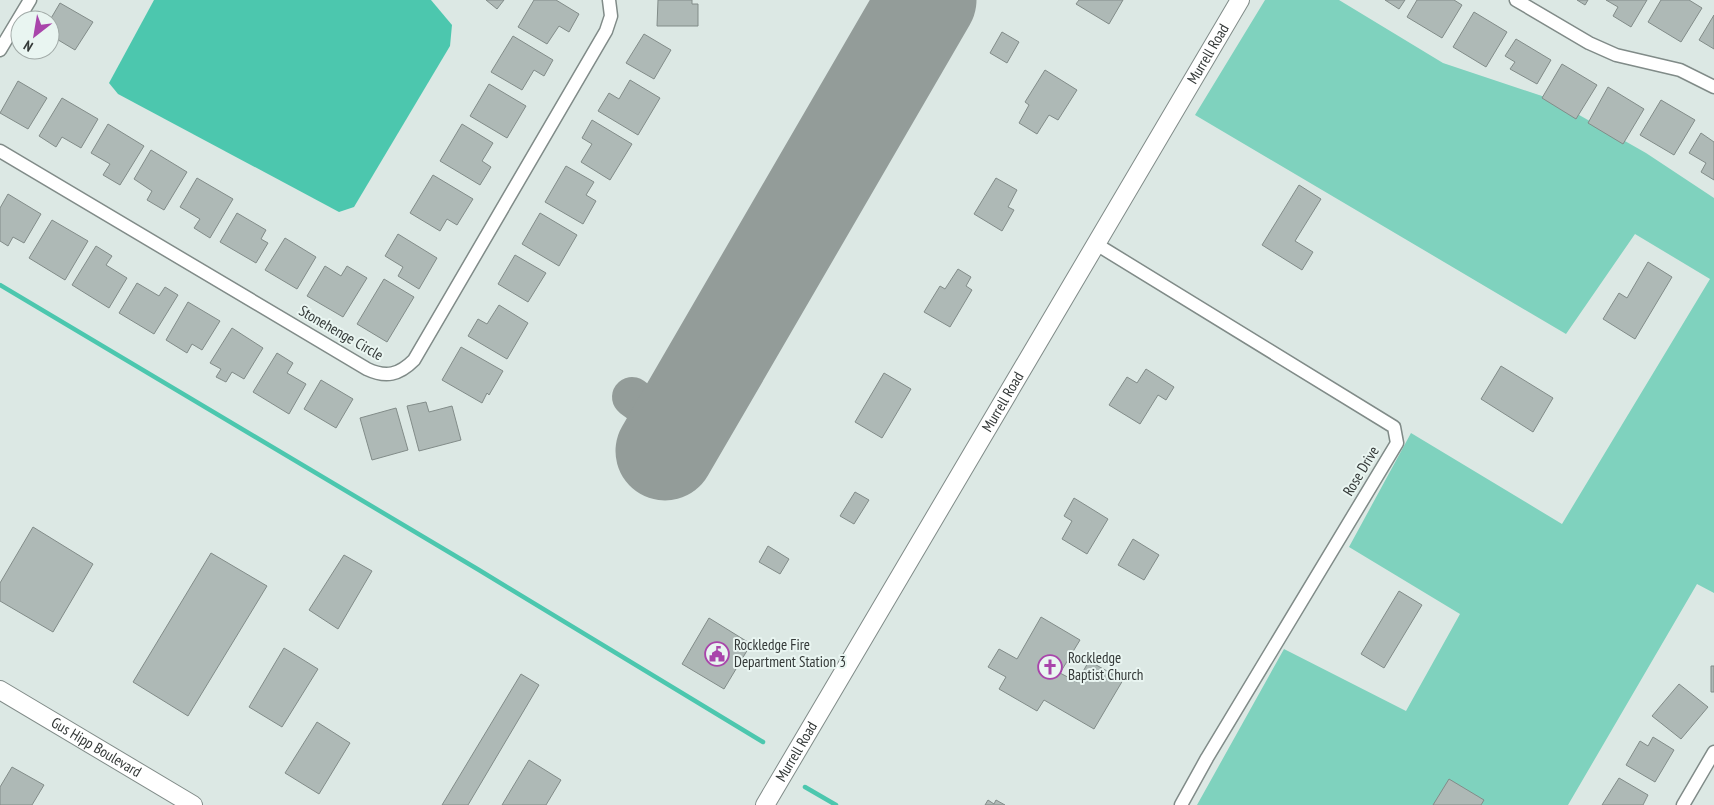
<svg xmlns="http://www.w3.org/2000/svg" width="1714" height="805" font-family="'PT Sans Narrow',sans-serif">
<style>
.green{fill:#7fd2be}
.water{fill:#4cc7ae}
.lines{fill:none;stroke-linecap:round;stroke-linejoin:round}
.stream{stroke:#4cc7ae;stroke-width:4.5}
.taxiway{stroke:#939c99;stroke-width:40}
.runway{stroke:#939c99;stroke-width:99}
.building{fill:#aeb9b6;stroke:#828c89}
.street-casing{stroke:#808b88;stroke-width:15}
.secondary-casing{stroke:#808b88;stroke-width:20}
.street{stroke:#fff;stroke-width:12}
.secondary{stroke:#fff;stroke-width:18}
.labels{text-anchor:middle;stroke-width:4;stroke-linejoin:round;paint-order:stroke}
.street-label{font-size:15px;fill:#343938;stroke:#e9f5f1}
.poi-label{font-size:15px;fill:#343938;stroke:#e9f5f1;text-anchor:start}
</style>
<rect width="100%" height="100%" fill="#dce8e4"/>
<!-- green -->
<path class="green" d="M1265 0H1339L1443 63 1551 99 1646 153 1714 198V593L1697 584 1568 805H1197L1284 649 1406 711 1460 614 1349 547 1411 433 1562 524 1710 279 1635 234 1566 334 1195 115Z"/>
<!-- water -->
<path class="water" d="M154 0H431L452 25 450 46 354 207 339 212 118 94 109 83Z"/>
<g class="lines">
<!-- stream -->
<path class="stream" d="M0 285 479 570 763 742
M805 787 836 805"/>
<!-- taxiway -->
<path class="taxiway" d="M632 397 677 430"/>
<!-- runway -->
<path class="runway" d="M665 451 927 0"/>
</g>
<!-- building -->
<path class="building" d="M486 0H504L497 9Z
M534 0H556L579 14 569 32 559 26 547 44 518 27Z
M658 0H692V4H698V26H657Z
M1079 0H1123L1109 24 1076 4Z
M1385 0H1405L1399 9Z
M1417 0H1454L1462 5 1442 38 1407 17Z
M1577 0H1588L1585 5Z
M1606 0H1647L1631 27 1613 16 1618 7Z
M1661 0H1689L1702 8 1681 42 1648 22Z
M60 3 93 22 75 50 50 35V20Z
M1474 12 1507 32 1486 67 1453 47Z
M1714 15V49L1699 40Z
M1002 32 1019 42 1007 63 990 53Z
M644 34 671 50 654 79 626 63Z
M513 36 553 60 544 76 534 70 522 90 491 72Z
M1516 39 1551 60 1537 84 1510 69 1515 62 1505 56Z
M1562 64 1597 85 1576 119 1542 98Z
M1045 70 1077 90 1058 120 1049 115 1037 134 1019 123 1029 105 1025 102Z
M630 80 660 98 638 135 598 111 609 93 619 99Z
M18 81 47 98 28 129 0 113Z
M489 84 526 106 507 138 470 116Z
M1608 87 1644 109 1623 144 1588 123Z
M62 98 98 119 81 148 62 137 56 147 39 136Z
M1661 100 1695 120 1674 155 1640 135Z
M592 120 632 144 610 180 581 162 592 144 582 138Z
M108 124 144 146 120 185 103 175 110 164 91 153Z
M462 124 493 143 482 161 491 167 480 185 440 161Z
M1701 133 1714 142V180L1701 172 1706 163 1689 153Z
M151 150 187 172 164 210 147 200 152 191 134 179Z
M566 166 594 182 586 195 596 201 583 224 545 202Z
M433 175 473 199 457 225 447 219 440 231 410 213Z
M197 178 233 199 210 238 194 228 200 219 180 207Z
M996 178 1017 190 1008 207 1014 210 1002 231 974 214Z
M1299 185 1321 199 1295 241 1313 252 1302 270 1262 245Z
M8 194 41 214 24 243 13 237 8 246 0 241V208Z
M237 213 266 230 261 239 268 243 256 263 220 242Z
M540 213 577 235 559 266 522 244Z
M52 220 88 241 65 280 29 258Z
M398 234 437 258 419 289 398 276 403 267 385 256Z
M285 238 316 257 297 289 265 270Z
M96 246 112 256 106 265 127 278 109 308 72 285Z
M515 255 546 273 528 302 498 284Z
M1648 262 1672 277 1635 339 1603 319 1619 293 1627 298Z
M325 266 341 276 347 266 367 278 343 317 307 296Z
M958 269 971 277 966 286 972 290 950 327 924 312 940 286 945 289Z
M384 279 414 297 387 342 357 324Z
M137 283 159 296 165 287 178 295 154 334 119 313Z
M188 302 220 321 202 350 192 344 187 353 166 340Z
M499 305 528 323 507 359 468 336 478 319 487 324Z
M232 328 263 348 244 379 232 372 226 382 216 377 221 369 210 363Z
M461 347 503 371 489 395 487 393 482 403 442 380Z
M277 353 293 363 287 373 306 384 289 414 253 392Z
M1501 366 1553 398 1533 432 1481 399Z
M1146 369 1174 387 1166 400 1158 395 1140 424 1109 405 1127 377 1137 383Z
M884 373 911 389 882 438 855 422Z
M321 380 353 399 336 428 304 409Z
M426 402 429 412 452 406 461 440 419 451 407 406Z
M396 408 408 450 372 460 360 418Z
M855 492 869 500 854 524 840 516Z
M1074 498 1108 519 1087 554 1062 539 1072 521 1064 516Z
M33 527 93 564 53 632 0 601V583Z
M1133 539 1159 555 1144 580 1118 565Z
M768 546 789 559 780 574 759 562Z
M211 553 267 586 188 716 133 682Z
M344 555 372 571 338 629 309 610Z
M1399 591 1422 605 1384 668 1361 654Z
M1041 617 1080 640 1060 673 1077 682 1089 661 1123 680 1094 729 1044 700 1037 711 999 689 1006 677 988 667 999 649 1017 659Z
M709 618 751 644 724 689 682 664Z
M284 648 318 669 282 727 249 707Z
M1711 666H1714V692H1711Z
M521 674 539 685 468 805H442Z
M1679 684 1708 707 1681 739 1652 716Z
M317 722 350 743 319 794 285 773Z
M1653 737 1674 750 1655 782 1626 765 1640 741 1648 746Z
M529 760 561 780 546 805H502Z
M12 767 44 785 32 805H0V787Z
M1619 778 1648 795 1643 805H1602Z
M1449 779 1484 800 1481 805H1433Z
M988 800 994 804 996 800 1005 805H985Z"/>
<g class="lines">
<!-- street casing -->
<g class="street-casing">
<path id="street" d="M1516 0 1589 43 1616 55 1680 70 1714 87
M0 50 30 0
M0 151 367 369C386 378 399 375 414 360L606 31 611 16 609 0
M1096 244 1394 427 1397 443 1207 758 1181 805
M1683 805 1714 752"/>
</g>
<!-- secondary casing -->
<g class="secondary-casing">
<g id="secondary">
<path id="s1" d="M0 690 193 805"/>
<path id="s2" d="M765 805 1240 0"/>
</g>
</g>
<!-- street -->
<use href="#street" class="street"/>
<!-- secondary -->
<use href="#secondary" class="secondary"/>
</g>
<!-- icons -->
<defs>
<g id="civic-ring" transform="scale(1.25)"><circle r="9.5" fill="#e9f5f1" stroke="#a945ab" stroke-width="1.5"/><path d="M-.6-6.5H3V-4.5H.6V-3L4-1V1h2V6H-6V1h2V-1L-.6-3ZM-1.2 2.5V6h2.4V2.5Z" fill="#a945ab"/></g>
<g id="church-ring" transform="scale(1.25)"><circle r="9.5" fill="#e9f5f1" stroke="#a945ab" stroke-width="1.5"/><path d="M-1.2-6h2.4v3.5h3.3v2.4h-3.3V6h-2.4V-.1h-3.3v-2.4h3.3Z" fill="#a945ab"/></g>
</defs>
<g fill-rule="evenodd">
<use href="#civic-ring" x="717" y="654"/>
<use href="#church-ring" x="1050" y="667"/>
</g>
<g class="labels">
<!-- street labels -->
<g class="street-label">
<text dy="5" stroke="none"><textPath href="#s2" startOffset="872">Murrell Road</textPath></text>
<text transform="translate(341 333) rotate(30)" y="5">Stonehenge Circle</text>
<text dy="5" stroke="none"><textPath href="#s2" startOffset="468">Murrell Road</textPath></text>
<text transform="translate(1361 471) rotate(-59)" y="5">Rose Drive</text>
<text dy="5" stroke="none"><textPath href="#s1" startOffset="112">Gus Hipp Boulevard</textPath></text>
<text dy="5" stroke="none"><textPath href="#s2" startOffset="62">Murrell Road</textPath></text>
</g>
<!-- poi labels -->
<g class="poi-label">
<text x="734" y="650">Rockledge Fire<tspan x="734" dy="17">Department Station 3</tspan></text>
<text x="1068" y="663">Rockledge<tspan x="1068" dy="17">Baptist Church</tspan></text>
</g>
</g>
<!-- north arrow -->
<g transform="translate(35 35) rotate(211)"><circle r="24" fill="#e9f5f1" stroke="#a1aaa7"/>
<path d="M0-4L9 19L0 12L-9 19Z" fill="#a945ab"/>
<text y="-8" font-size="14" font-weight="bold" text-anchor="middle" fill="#343938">N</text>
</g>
</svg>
